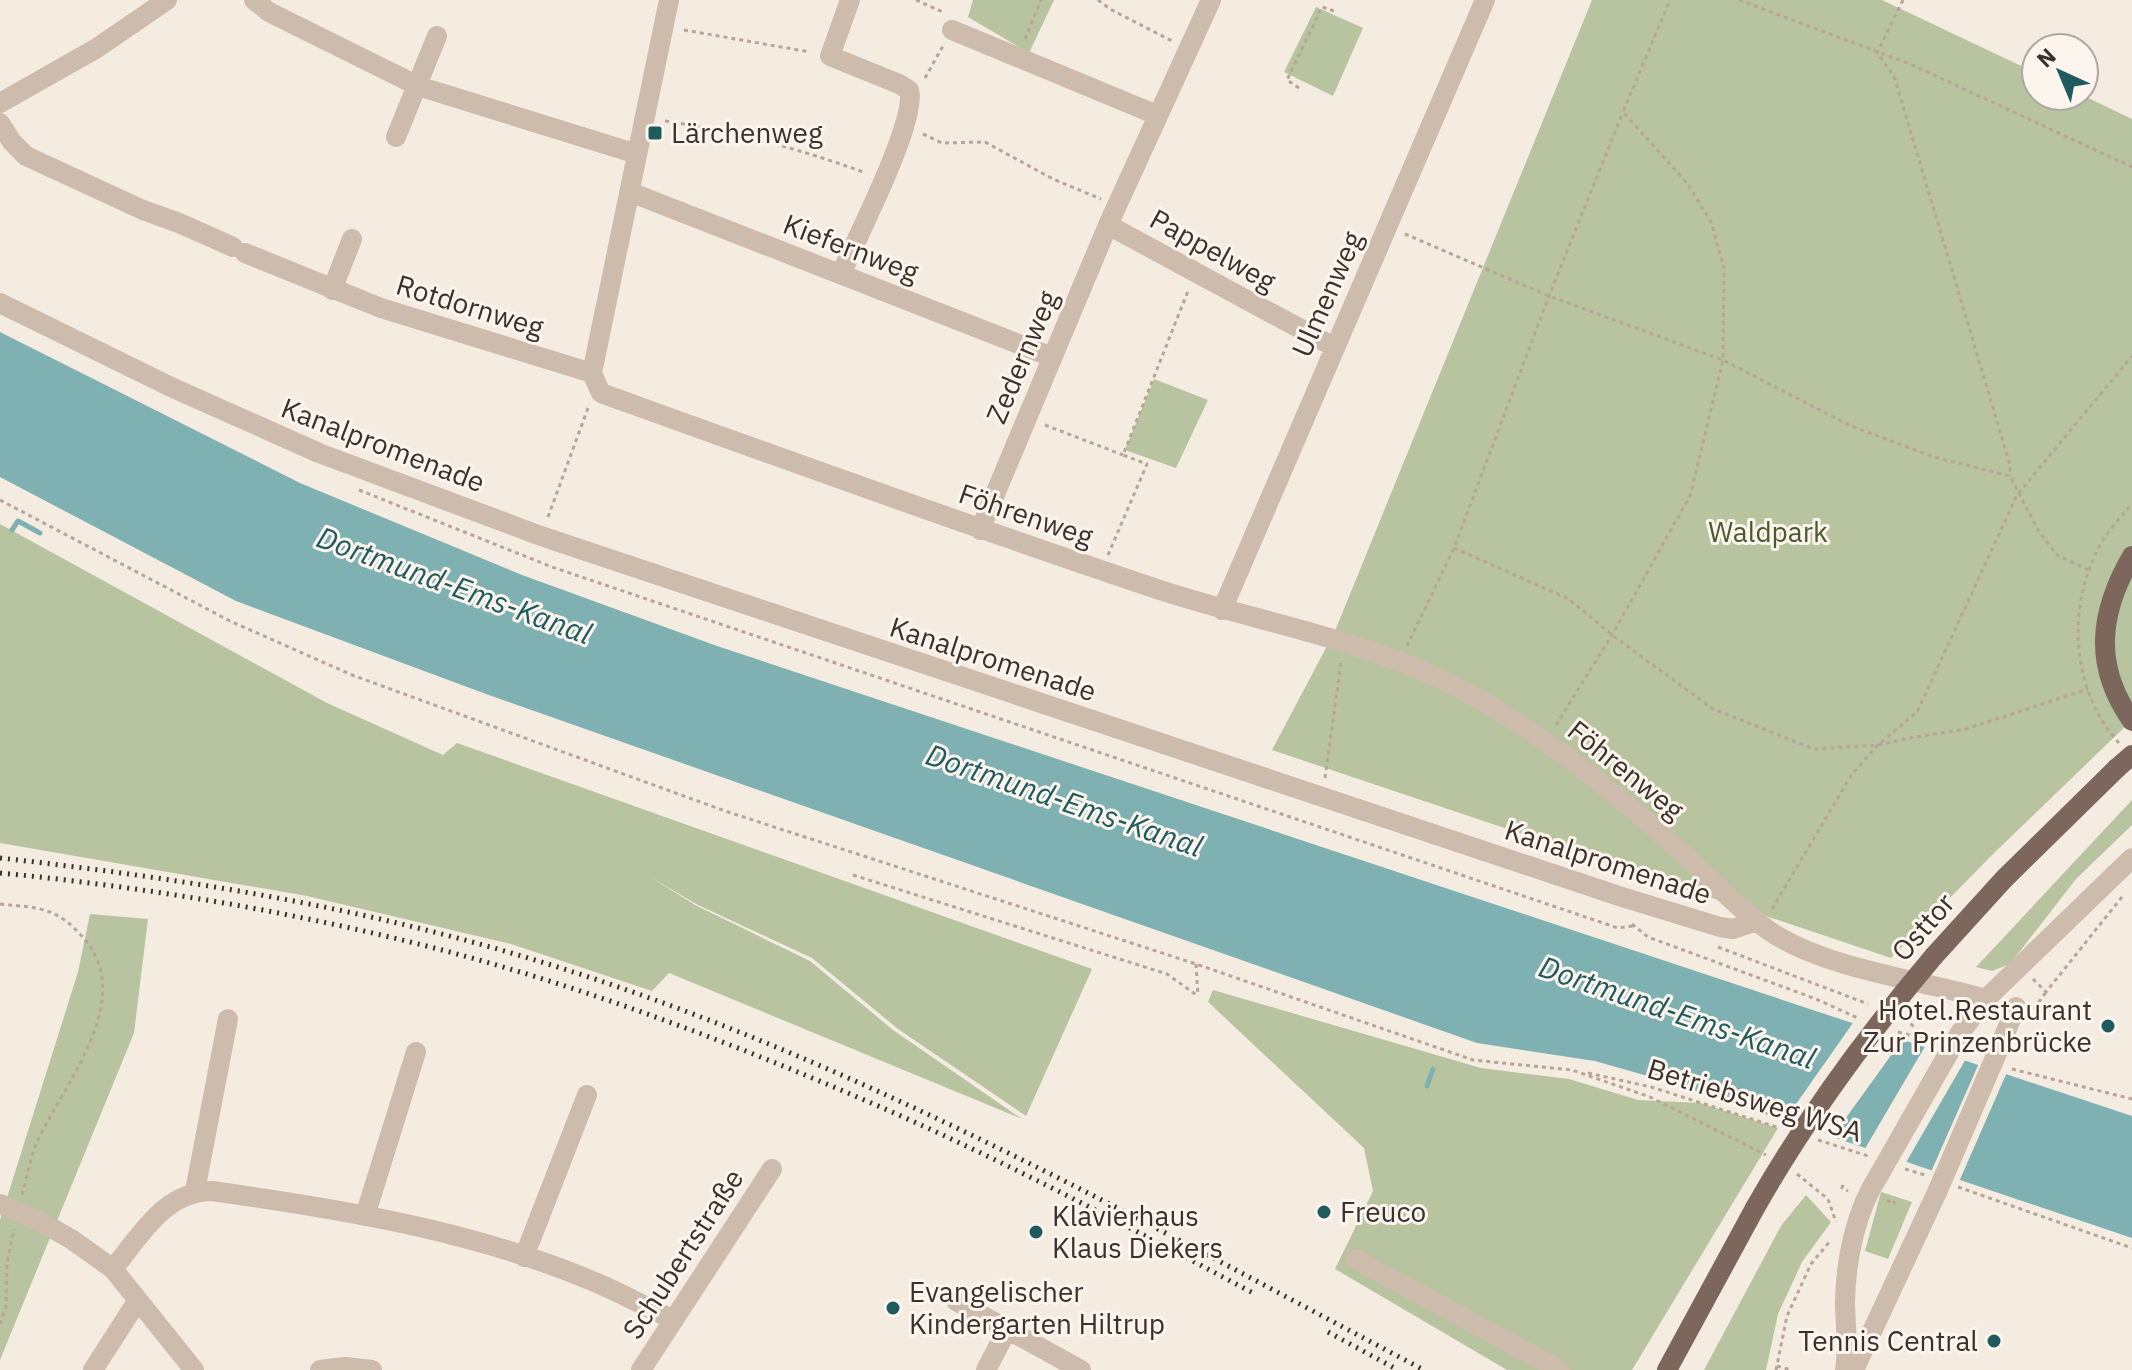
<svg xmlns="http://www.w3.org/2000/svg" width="2132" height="1370" font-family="'IBM Plex Sans',sans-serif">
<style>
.green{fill:#b8c4a0}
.water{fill:#7fb0b2}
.pier{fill:#f4ebe1}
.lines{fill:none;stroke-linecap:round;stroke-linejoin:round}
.stream{stroke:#7fb0b2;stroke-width:5}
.path{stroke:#b9a596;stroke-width:3;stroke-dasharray:4 4;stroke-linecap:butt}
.minor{stroke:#cdbbac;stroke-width:20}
.major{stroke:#7d675c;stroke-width:20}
.rail{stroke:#3b302b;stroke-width:5;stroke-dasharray:2 6;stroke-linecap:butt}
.minor-bridge{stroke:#cdbbac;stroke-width:20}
.major-bridge{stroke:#7d675c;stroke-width:20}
.poi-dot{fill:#1f5a5e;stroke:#fbf5ee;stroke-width:3}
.labels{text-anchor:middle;stroke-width:6;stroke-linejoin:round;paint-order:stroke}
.poi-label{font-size:28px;fill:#3b302b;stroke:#fbf5ee;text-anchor:start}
.street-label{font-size:28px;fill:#3b302b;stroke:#fbf5ee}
.park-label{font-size:28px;fill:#4a5a2e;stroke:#fbf5ee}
.water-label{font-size:30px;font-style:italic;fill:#1f5a5e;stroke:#fbf5ee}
</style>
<rect width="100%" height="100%" fill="#f4ebe1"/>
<!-- green -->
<path class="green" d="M973 0H1054L1029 53 968 17Z
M1592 0H1882L2036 73V96H2084L2132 119V720L1993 854 1891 958 1272 750 1335 631Z
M1316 7 1363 28 1333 96 1284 72Z
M1154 379 1208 400 1176 468 1125 450Z
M0 524 327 703 443 755 457 743 1092 969 1026 1116 898 1029 812 958 698 905 650 877 697 906 810 961 893 1030 1022 1119 669 973 652 991 511 944 307 896 0 843Z
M2132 800V825L2076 879 2010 964 1992 971 1976 967Z
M90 914 148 919 134 1033 0 1360V1220L78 972Z
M1213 990 1481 1068 1569 1079 1638 1100 1700 1103 1778 1128 1632 1370H1507L1335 1269 1373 1191 1364 1148 1208 1002Z
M1881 1192 1912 1202 1888 1259 1865 1251Z
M1806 1195 1831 1222 1802 1262 1778 1314 1766 1370H1704L1781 1226Z"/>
<!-- water -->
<path class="water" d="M0 332 300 483 522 575 717 646 2132 1116V1238L1679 1085 1595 1061 1477 1043 486 694 236 601 0 477Z"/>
<!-- pier -->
<path class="pier" d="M1855 1020 1905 1036 1830 1140 1782 1124Z
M1927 1043 1967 1057 1904 1166 1863 1152Z
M1980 1061 2008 1070 1958 1184 1930 1174Z"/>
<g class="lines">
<!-- stream -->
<path class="stream" d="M12 530 18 521 40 533
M1427 1086 1433 1069"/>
<!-- path -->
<path class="path" d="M916 0 945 13
M1098 0 1110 9 1172 41
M1739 0 1910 64 2132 167
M1903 0 1877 53 1894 76 2010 465V476
M684 30 810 52
M1025 39 1041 0
M925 78 943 46
M1299 88 1287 80 1322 7 1334 11
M665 121C737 132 797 148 866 173
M923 134 942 143 985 142 1053 179 1101 199
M1405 234 1549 296 1723 360 1851 426 1934 457 2010 476 2038 530 2057 555 2089 570
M1045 425 1123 455
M359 490 552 567 1618 928 1633 926
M0 500 230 621 352 675 725 811 1196 964 1473 1060 1572 1070 1650 1097 1766 1155
M548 517 588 408
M1454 548 1569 599 1612 635 1713 709 1814 749 1878 745 1915 737 1966 729 2088 689
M1108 555 1147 464 1123 455 1188 291
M1407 646 1454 548 1549 296 1623 112
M1556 725 1612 635 1690 496 1723 360 1724 268 1711 222 1687 183 1623 112 1670 0
M2119 743C2070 689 2066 604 2102 542 2110 528 2122 516 2132 504
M1325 778 1341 662
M853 875 1167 974 1198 996
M0 904C41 908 58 907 86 941 135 1002 63 1085 37 1142 30 1158 27 1178 22 1195
M1772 909 1852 774 1878 745 1917 712 2017 495 2132 356
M1632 924 1648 937 1816 999 1860 1019
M1718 947 1868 1004
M1196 964 1198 996
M2033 979 2046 992 2122 897
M2034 1009 2046 992
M1905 1018 1925 1038
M1898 1032 1933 1041
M2012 1069 2132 1099
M1588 1073 1651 1087 1780 1128
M1818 1140 1868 1156
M1905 1169 1925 1175
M1797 1174 1828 1199 1836 1222
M1843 1185 1842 1188 1848 1191
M1958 1187 2132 1248
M1887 1200 1893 1204 1895 1201
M0 1324 6 1306 7 1263 14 1229
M1777 1366 1791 1370
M1776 1370 1787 1316 1811 1264 1831 1240"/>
<!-- minor -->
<path class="minor" d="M254 0 269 12 418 86 637 154
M669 0 592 373 601 393C787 460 972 527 1160 590 1252 620 1351 637 1439 678 1528 721 1602 782 1676 847 1705 873 1742 913 1774 934 1832 970 1921 980 1986 999
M952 30 1157 115
M0 103 97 48 167 0
M0 123 12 142 26 156 143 210 179 223 233 247
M396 137 437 36
M630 192 1052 357
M1108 225 1334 347
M245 253 381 308 592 373
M841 274C855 241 918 120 909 90L899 84 830 56 850 0
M332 290 352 239
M0 303 171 387 319 453 541 536 1622 897 1720 927 1733 929 1757 921
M980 530 1108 225 1211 0
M1222 610 1485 0
M1960 1033 1986 999 2132 858
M1997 1053 2016 1007
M195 1191 228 1019
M0 1204 39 1221 71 1239 113 1269 194 1370
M365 1216 416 1052
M524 1257 587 1095
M1355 1259 1560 1370
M113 1269C140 1236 165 1191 212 1191 341 1209 476 1231 597 1283 623 1294 648 1308 674 1320
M956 1301 1081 1370
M93 1370 138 1300
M320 1370 345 1367 372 1370
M641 1370 772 1169
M986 1370 1008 1328
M1845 1370C1849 1346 1845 1324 1845 1301 1846 1258 1856 1210 1879 1175
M1854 1370 1938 1190"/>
<!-- major -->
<path class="major" d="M2132 556C2099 613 2093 666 2132 721
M1934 956 2004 879 2117 768
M1667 1370 1755 1208"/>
<!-- rail -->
<path class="rail" d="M0 858C162 876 325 901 483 945 817 1037 1119 1209 1424 1370
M0 873C136 886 270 908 402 940 565 979 723 1039 876 1105 1005 1161 1129 1227 1253 1293
M1328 1332 1398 1370"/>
<!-- minor-bridge -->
<path class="minor-bridge" d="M1879 1175 1960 1033
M1938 1190 1997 1053"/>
<!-- major-bridge -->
<path class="major-bridge" d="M2117 768 2132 755
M1755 1208C1806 1118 1867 1035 1934 956"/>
</g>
<!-- markers -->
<g class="poi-dot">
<rect x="647" y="125" width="16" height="16" rx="4"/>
<circle cx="2108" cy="1026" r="8"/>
<circle cx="1324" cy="1212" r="8"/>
<circle cx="1036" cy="1232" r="8"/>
<circle cx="893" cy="1308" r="8"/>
<circle cx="1994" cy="1341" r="8"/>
</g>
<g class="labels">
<!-- poi labels -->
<g class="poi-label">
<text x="671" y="143">Lärchenweg</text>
<text x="2092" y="1020" text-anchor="end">Hotel.Restaurant<tspan x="2092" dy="32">Zur Prinzenbrücke</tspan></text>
<text x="1340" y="1222">Freuco</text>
<text x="1052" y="1226">Klavierhaus<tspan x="1052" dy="32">Klaus Diekers</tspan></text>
<text x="909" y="1302">Evangelischer<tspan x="909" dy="32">Kindergarten Hiltrup</tspan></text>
<text x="1978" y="1351" text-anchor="end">Tennis Central</text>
</g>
<!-- street labels -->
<g class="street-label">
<text transform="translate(851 248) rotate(21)" y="10">Kiefernweg</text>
<text transform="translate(1213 250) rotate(29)" y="10">Pappelweg</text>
<text transform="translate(1327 294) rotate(-66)" y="10">Ulmenweg</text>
<text transform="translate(470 306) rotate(17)" y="10">Rotdornweg</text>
<text transform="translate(1022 357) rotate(-67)" y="10">Zedernweg</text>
<text transform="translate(383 445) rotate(21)" y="10">Kanalpromenade</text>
<text transform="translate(1026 515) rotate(19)" y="10">Föhrenweg</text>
<text transform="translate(993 659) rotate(18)" y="10">Kanalpromenade</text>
<text transform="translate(1626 770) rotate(39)" y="10">Föhrenweg</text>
<text transform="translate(1608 862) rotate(18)" y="10">Kanalpromenade</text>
<text transform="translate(1923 927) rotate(-49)" y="10">Osttor</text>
<text transform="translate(1755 1100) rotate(17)" y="10">Betriebsweg WSA</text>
<text transform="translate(683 1254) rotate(-57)" y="10">Schubertstraße</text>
</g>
<!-- park labels -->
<g class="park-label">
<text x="1768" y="542">Waldpark</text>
</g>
<!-- water labels -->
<g class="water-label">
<text transform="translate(454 586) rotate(20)" y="10">Dortmund-Ems-Kanal</text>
<text transform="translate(1064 801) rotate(19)" y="10">Dortmund-Ems-Kanal</text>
<text transform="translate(1677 1013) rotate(19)" y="10">Dortmund-Ems-Kanal</text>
</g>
</g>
<!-- north arrow -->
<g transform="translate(2060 72) rotate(316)"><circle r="38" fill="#fbf5ee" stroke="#aea6a0" stroke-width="2"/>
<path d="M0-6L14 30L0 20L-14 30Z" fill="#1f5a5e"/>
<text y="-12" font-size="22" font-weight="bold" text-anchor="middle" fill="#3b302b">N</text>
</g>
</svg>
